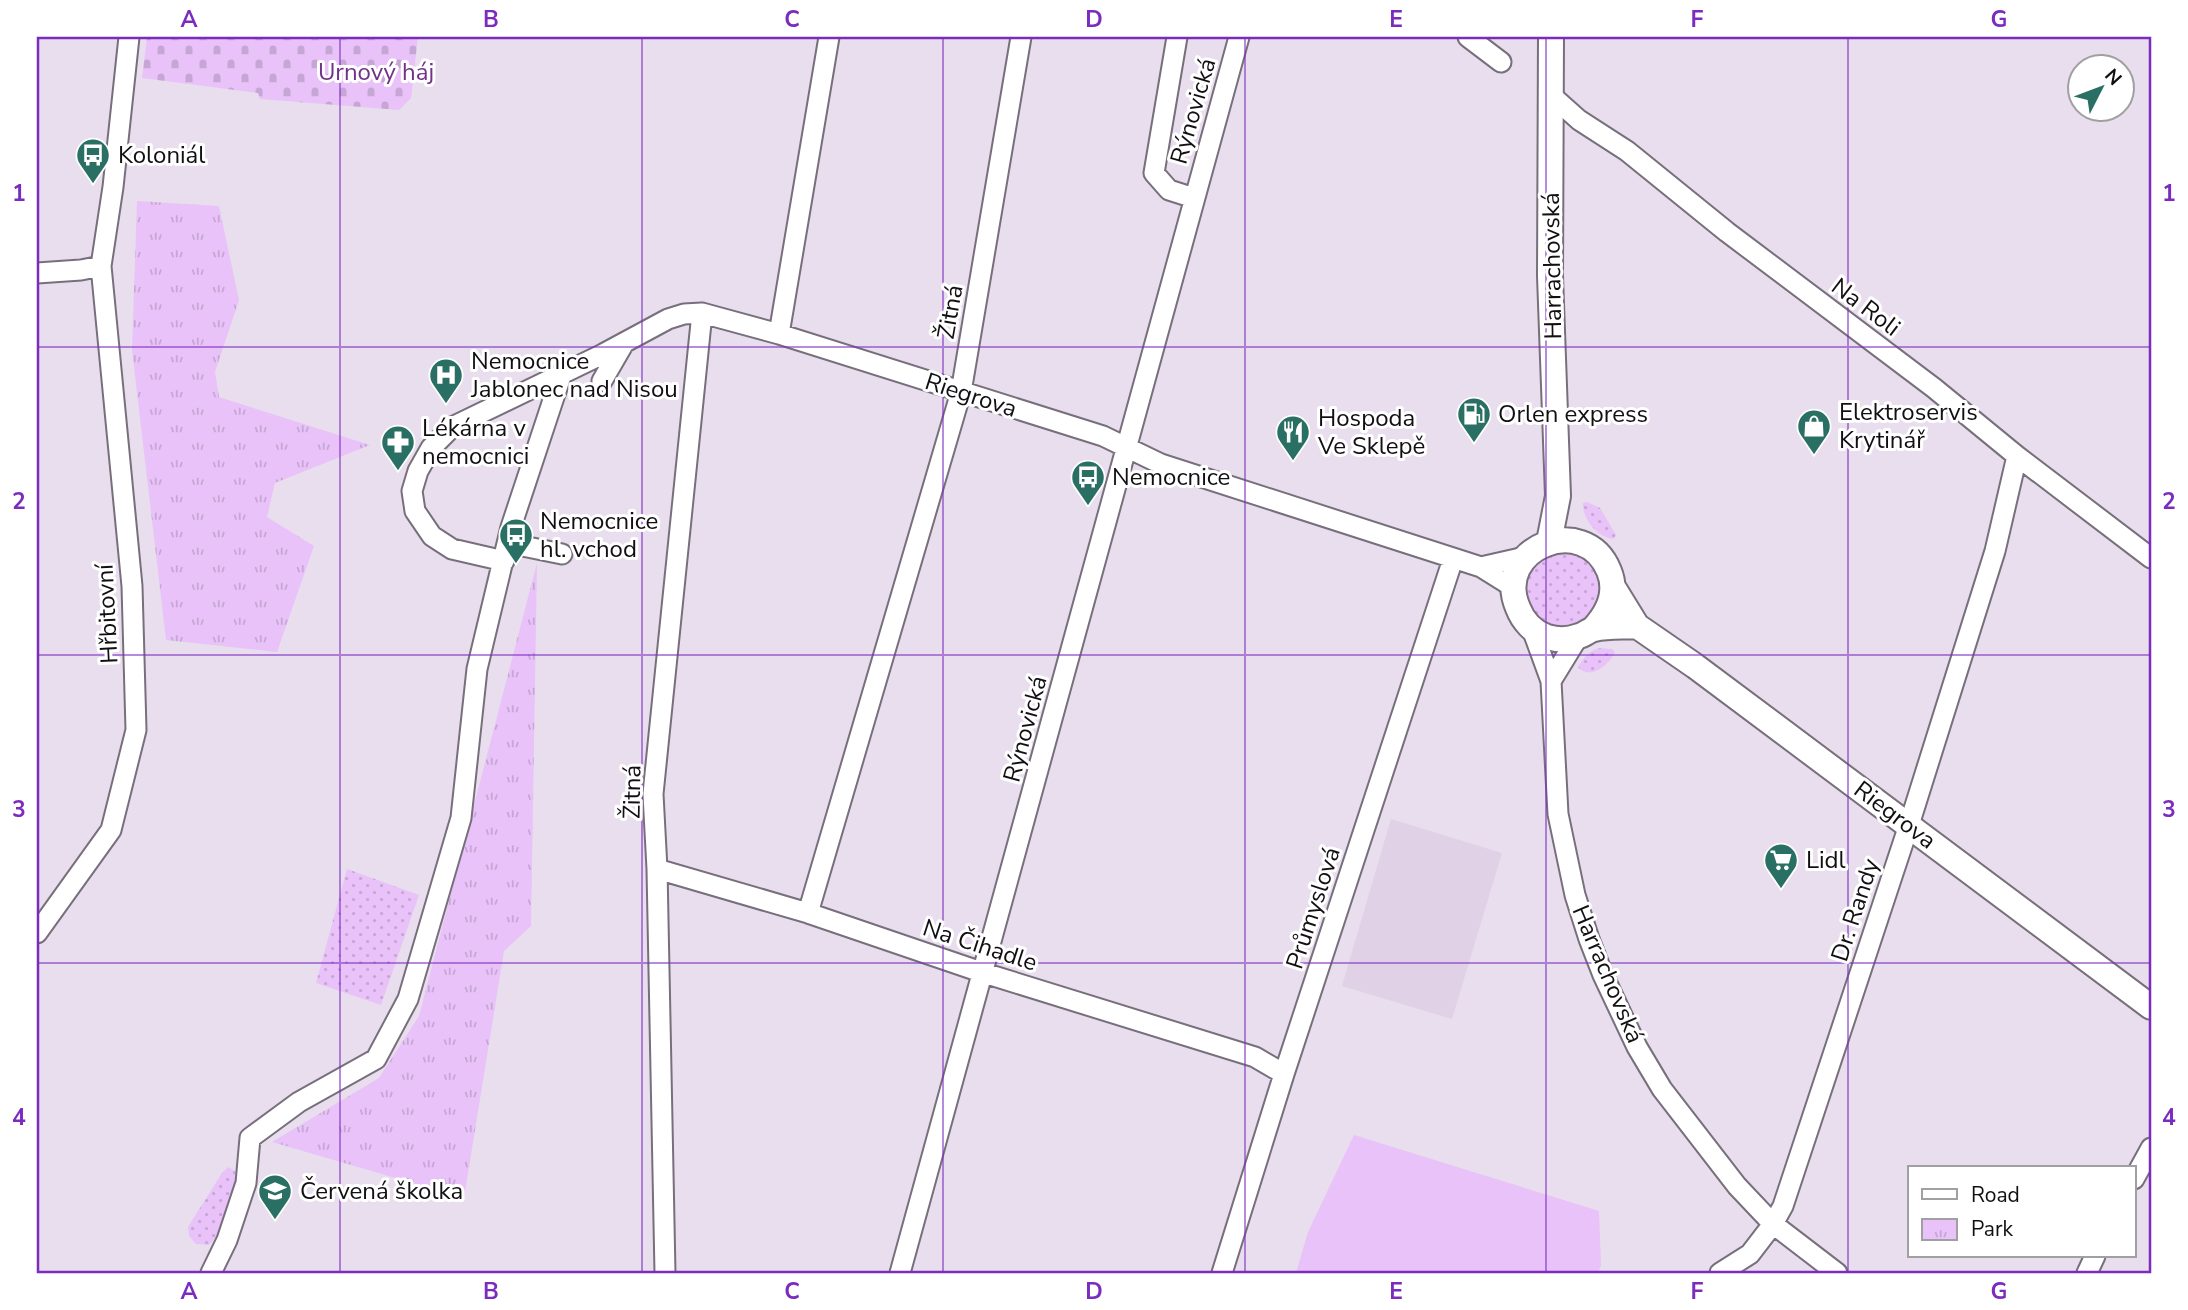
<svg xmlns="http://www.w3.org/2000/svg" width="2188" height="1310" font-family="'Nunito Sans',sans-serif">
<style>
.built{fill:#e0d1e6}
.grass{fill:url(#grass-dots)}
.cemetery{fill:url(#cemetery-stones)}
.park{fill:url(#park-tufts)}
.pitch{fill:#e8c2f8}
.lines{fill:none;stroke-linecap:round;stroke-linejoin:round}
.minor-casing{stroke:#786f7c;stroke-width:23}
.tertiary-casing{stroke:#786f7c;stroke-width:28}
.minor{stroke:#fff;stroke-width:19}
.tertiary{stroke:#fff;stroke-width:24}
.grid{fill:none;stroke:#7b2cbf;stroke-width:2;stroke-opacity:0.55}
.labels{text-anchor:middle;stroke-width:6;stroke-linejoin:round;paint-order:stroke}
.park-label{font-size:24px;fill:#713287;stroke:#fff}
.street-label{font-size:24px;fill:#120f13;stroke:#fff}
.poi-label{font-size:24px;fill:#120f13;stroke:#fff;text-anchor:start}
.neatline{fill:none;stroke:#7b2cbf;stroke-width:2.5}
.grid-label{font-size:23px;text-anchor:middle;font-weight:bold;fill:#7b2cbf}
</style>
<defs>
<pattern id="grass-dots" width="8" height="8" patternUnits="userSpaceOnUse" patternTransform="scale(1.75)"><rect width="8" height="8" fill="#e8c2f8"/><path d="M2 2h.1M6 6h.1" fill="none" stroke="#c6a6d4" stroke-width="1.8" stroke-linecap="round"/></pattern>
<pattern id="cemetery-stones" width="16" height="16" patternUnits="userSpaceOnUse" patternTransform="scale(1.75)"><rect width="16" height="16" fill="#e8c2f8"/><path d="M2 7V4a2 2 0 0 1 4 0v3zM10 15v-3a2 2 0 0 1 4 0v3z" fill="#c6a6d4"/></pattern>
<pattern id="park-tufts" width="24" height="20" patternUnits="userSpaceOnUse" patternTransform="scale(1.75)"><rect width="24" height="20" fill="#e8c2f8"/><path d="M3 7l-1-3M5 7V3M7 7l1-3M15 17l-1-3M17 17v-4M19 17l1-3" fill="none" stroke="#c6a6d4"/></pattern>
</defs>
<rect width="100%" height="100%" fill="#e9deed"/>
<!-- built -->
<path class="built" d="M1391 819 1502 853 1452 1019 1342 986Z"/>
<!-- grass -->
<path class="grass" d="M1587 502 1600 508 1616 535 1614 539C1598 538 1582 519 1583 503Z
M1526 590a37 37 0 1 1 74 0a37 37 0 1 1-74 0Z
M1600 648 1612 649 1615 652C1609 665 1590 681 1578 667 1584 657 1589 651 1600 648Z
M347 869 419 895 381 1005 316 983Z
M228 1167 235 1171C238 1189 223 1233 209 1245L196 1244 189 1236 188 1227 222 1173Z"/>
<!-- cemetery -->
<path class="cemetery" d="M147 37H418L411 98 399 110 260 99 258 93 142 78Z"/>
<!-- park -->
<path class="park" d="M137 201 219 206 239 300 215 372 219 397 370 445 275 483 267 517 314 546 277 652 166 640 132 350Z
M537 563 531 926 504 951 464 1198 272 1142 379 1078 419 1016Z"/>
<!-- pitch -->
<path class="pitch" d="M1354 1135 1599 1211 1601 1265 1598 1273H1296L1308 1232Z"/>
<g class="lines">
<!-- minor casing -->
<g class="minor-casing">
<path id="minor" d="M1177 37 1154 173 1169 190 1194 198
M1468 37 1501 62
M1551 95 1579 120 1627 151 1727 232 1934 388 2017 456 2151 558
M37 273 81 270 101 266
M779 334 829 37
M602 381 624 343
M508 543 562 554
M504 561 452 549 432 536 415 511 412 491 418 471 431 448 452 427 603 354 668 319 684 314 702 313 779 334 1103 436 1161 464 1481 567 1513 587
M1481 567 1525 557
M1532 629 1551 681 1558 814 1575 895 1589 939 1603 975 1637 1047 1662 1089 1737 1186 1773 1224 1837 1273
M1551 681 1578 637
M657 869 808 913 984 973 1255 1057 1284 1074
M808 913 961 392 1021 37
M37 933 111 830 136 730 132 586 101 266 113 187 129 37
M2134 1179 2151 1148
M211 1273 227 1240 246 1183 250 1138 299 1102 376 1059 408 999 461 818 477 669 511 527 562 373
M665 1273 657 869 653 794 702 313
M900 1273 1239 37
M1222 1273 1284 1074 1453 559
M1720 1273 1750 1254 1773 1224 1783 1206 1909 825 1995 551 2017 456
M2087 1273 2095 1256"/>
</g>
<!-- tertiary casing -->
<g class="tertiary-casing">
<path id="tertiary" d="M1549 542 1558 496 1550 276 1551 37
M1613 587 1637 626 1695 666 2151 1007
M1593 629C1608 613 1618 593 1609 571 1585 511 1492 548 1518 608 1523 621 1533 632 1547 637 1557 640 1569 640 1579 636 1584 635 1589 630 1594 629 1607 626 1623 627 1637 626"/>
</g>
<!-- minor -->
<use href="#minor" class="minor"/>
<!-- tertiary -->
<use href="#tertiary" class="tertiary"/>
</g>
<!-- grid -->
<path class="grid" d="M340 37V1273M642 37V1273M943 37V1273M1245 37V1273M1546 37V1273M1848 37V1273M37 347H2151M37 655H2151M37 963H2151"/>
<!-- icons -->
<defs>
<g id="bus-pin" transform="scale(1.75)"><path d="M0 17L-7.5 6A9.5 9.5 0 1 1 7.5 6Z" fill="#2a6f63" stroke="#fff"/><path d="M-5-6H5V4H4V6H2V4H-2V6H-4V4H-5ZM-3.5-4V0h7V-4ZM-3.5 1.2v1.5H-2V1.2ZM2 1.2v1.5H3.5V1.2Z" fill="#fff"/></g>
<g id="hospital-pin" transform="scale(1.75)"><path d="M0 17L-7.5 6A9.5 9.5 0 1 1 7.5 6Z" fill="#2a6f63" stroke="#fff"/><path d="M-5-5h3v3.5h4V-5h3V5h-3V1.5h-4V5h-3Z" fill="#fff"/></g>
<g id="fuel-pin" transform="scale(1.75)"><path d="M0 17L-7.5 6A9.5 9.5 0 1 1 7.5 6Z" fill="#2a6f63" stroke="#fff"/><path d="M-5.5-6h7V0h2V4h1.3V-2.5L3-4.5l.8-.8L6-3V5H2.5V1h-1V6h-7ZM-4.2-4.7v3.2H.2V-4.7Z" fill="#fff"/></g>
<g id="shop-pin" transform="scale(1.75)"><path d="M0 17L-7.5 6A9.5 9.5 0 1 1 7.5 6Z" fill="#2a6f63" stroke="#fff"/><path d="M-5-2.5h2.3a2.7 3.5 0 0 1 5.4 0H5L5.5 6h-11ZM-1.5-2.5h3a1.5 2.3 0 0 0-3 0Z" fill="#fff"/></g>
<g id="restaurant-pin" transform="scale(1.75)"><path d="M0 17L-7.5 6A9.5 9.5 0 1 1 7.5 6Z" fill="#2a6f63" stroke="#fff"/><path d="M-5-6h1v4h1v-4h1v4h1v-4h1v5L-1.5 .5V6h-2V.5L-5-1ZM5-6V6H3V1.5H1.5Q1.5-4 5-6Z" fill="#fff"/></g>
<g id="pharmacy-pin" transform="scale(1.75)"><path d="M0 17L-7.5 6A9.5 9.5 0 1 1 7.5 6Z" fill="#2a6f63" stroke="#fff"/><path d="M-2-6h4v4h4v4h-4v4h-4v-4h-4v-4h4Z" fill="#fff"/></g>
<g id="supermarket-pin" transform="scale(1.75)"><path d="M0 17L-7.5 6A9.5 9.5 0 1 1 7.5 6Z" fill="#2a6f63" stroke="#fff"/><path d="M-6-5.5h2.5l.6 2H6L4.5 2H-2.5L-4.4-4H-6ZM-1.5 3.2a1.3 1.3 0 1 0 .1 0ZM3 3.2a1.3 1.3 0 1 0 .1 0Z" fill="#fff"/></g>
<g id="school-pin" transform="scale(1.75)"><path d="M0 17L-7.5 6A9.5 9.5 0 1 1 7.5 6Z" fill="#2a6f63" stroke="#fff"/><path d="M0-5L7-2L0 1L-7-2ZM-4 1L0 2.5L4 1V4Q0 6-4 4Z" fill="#fff"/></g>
</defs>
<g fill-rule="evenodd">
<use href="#bus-pin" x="93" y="155"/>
<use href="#hospital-pin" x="446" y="375"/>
<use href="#fuel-pin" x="1474" y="414"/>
<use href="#shop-pin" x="1814" y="426"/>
<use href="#restaurant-pin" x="1293" y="432"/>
<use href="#pharmacy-pin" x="398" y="442"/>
<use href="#bus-pin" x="1088" y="477"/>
<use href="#bus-pin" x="516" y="535"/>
<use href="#supermarket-pin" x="1781" y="860"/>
<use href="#school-pin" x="275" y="1191"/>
</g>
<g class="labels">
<!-- park labels -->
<g class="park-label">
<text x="376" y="80">Urnový háj</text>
</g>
<!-- street labels -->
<g class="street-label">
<text transform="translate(1193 111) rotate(-74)" y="8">Rýnovická</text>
<text transform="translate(1552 266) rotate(-91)" y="8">Harrachovská</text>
<text transform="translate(1866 307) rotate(37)" y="8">Na Roli</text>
<text transform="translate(950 312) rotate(-80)" y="8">Žitná</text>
<text transform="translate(971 395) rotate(18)" y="8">Riegrova</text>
<text transform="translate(107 614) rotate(-93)" y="8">Hřbitovní</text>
<text transform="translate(1025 729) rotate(-75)" y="8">Rýnovická</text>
<text transform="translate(632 792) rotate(-89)" y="8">Žitná</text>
<text transform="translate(1895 815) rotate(37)" y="8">Riegrova</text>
<text transform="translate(1313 908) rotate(-72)" y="8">Průmyslová</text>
<text transform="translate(1855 910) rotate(-72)" y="8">Dr. Randy</text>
<text transform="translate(980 945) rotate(18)" y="8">Na Čihadle</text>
<text transform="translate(1608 974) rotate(67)" y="8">Harrachovská</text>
</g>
<!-- poi labels -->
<g class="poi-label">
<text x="118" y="163">Koloniál</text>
<text x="471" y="369">Nemocnice<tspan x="471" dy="28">Jablonec nad Nisou</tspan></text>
<text x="1839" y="420">Elektroservis<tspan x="1839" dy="28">Krytinář</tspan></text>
<text x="1498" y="422">Orlen express</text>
<text x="1318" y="426">Hospoda<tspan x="1318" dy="28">Ve Sklepě</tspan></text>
<text x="422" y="436">Lékárna v<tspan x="422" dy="28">nemocnici</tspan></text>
<text x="1112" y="485">Nemocnice</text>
<text x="540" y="529">Nemocnice<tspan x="540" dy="28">hl. vchod</tspan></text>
<text x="1806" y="868">Lidl</text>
<text x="300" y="1199">Červená školka</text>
</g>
</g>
<!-- border -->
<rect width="2188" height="1310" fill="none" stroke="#ffffff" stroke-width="77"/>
<!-- legend -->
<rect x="1908" y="1166" width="228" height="91" fill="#ffffff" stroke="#a09fa1" stroke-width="2"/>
<rect x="1922" y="1189" width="35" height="10" fill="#ffffff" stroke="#a09fa1" stroke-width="2"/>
<text x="1971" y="1202" font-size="21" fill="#120f13">Road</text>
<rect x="1922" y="1219" width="35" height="21" fill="url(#park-tufts)" stroke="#a09fa1" stroke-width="2"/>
<text x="1971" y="1236" font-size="21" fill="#120f13">Park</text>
<!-- north arrow -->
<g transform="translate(2101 88) rotate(48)"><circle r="33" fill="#ffffff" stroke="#a09fa1" stroke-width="2"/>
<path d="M0-5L12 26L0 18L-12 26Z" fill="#2a6f63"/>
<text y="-10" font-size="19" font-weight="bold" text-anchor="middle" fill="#120f13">N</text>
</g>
<rect x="38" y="38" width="2112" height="1234" class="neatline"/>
<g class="grid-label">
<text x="189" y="27">A</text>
<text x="491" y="27">B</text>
<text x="792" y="27">C</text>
<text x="1094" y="27">D</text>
<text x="1396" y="27">E</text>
<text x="1697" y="27">F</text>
<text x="1999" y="27">G</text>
<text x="19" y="201">1</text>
<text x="2169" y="201">1</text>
<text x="19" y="509">2</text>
<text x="2169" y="509">2</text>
<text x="19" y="817">3</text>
<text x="2169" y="817">3</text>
<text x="19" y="1125">4</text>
<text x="2169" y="1125">4</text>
<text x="189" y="1299">A</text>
<text x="491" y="1299">B</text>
<text x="792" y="1299">C</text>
<text x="1094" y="1299">D</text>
<text x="1396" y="1299">E</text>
<text x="1697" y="1299">F</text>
<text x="1999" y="1299">G</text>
</g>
</svg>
